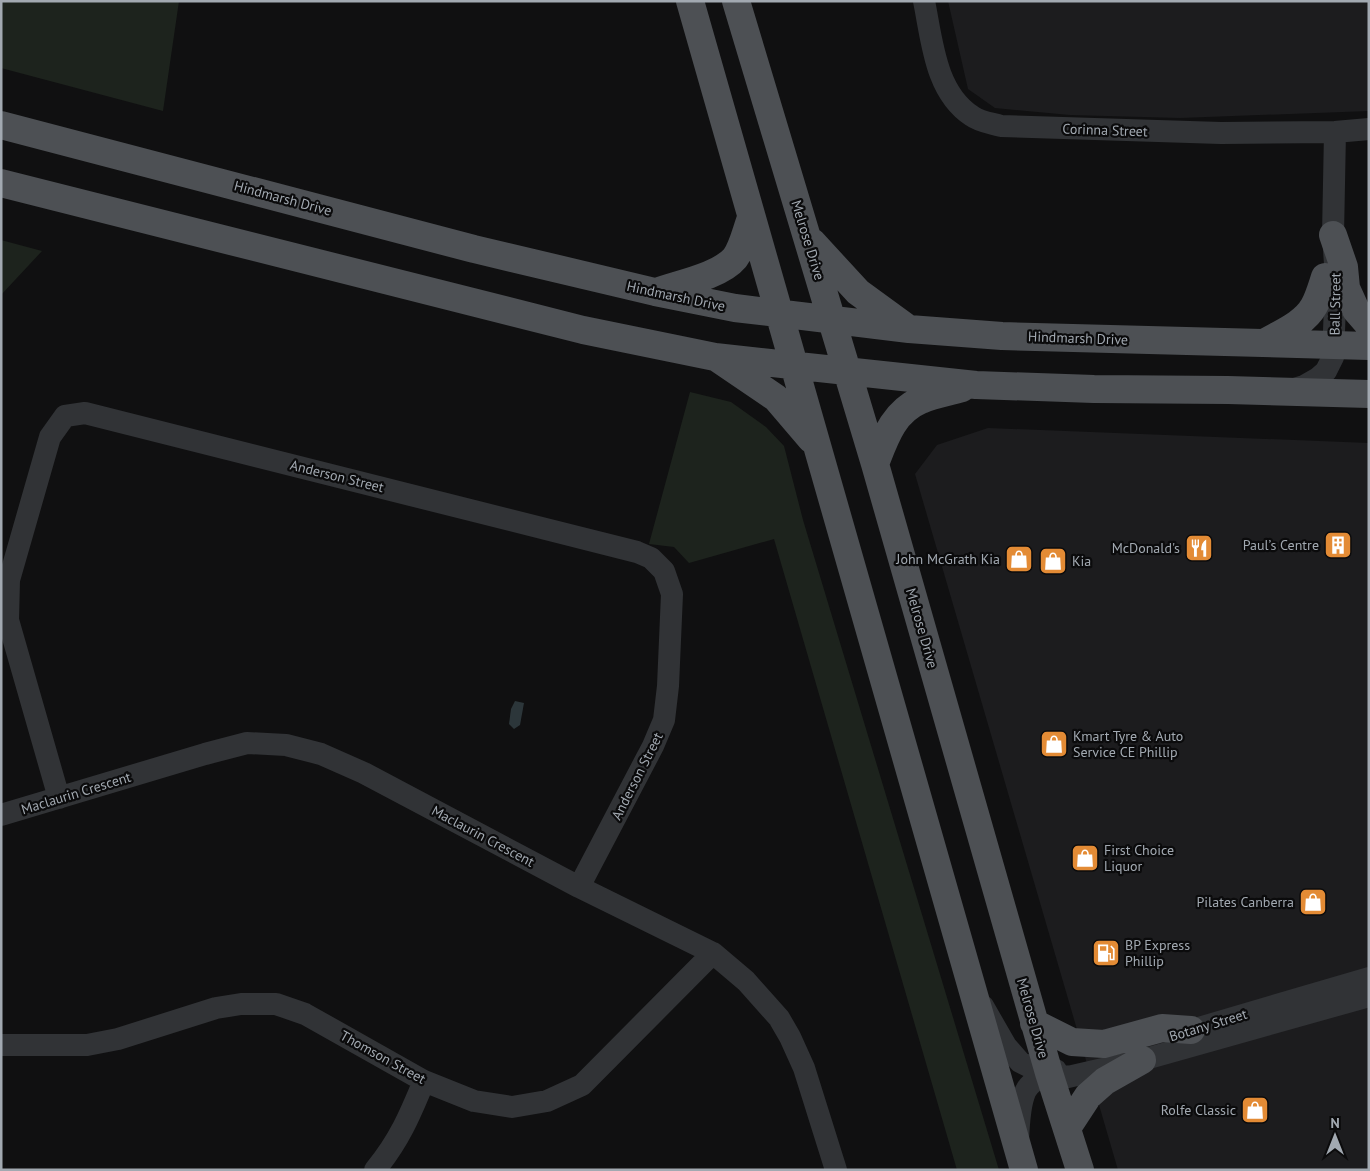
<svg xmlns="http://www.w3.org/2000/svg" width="1370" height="1171" font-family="'PT Sans',sans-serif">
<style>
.built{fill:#1c1c1e}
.green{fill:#1d231d}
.water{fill:#2c363a}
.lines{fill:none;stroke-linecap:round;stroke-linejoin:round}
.minor{stroke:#313336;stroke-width:22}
.major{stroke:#4d5054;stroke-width:28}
.labels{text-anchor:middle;stroke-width:4.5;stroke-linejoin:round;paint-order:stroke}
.street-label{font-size:14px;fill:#a2a9b1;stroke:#0b0b0c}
.poi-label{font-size:14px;fill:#a2a9b1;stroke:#0b0b0c;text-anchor:end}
</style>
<rect width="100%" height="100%" fill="#101011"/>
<!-- built -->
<path class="built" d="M948 1H1369V111L1180 118 1070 115 995 108 968 89Z
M988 428 1369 443V1170H1118L915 474 937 445Z"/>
<!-- green -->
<path class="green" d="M1 1H179L163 111 1 68Z
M1 240 42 251 1 295Z
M690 392 731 402 766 427 784 446 803 520 999 1170H957L774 539 689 563 674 547 649 544Z"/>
<!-- water -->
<path class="water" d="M515 701 524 703 520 725 514 729 509 724 511 709Z"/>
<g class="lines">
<!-- minor -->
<path class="minor" d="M924 1C932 40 935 92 972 116 980 122 991 123 1001 126L1221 133 1335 132 1369 129
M1288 391 1304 386 1318 378 1326 371 1333 357 1336 279 1333 235 1335 132
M59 798 8 620 9 580 50 437 65 416 85 413 637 552 651 558 664 571 672 594 668 686 664 720 653 746 579 887
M1 815 205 754 247 743 286 745 321 754 364 773 579 887 713 953 746 981 779 1018 790 1037 804 1068 836 1170
M983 1006 1006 1046 1020 1062 1036 1070 1068 1077 1142 1060 1369 996
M1175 1035 1369 978
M1 1045H87L118 1039 216 1008 241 1004H276L305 1014 424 1081 474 1101 512 1107 547 1101 582 1085 713 953
M1018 1140C1019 1126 1019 1097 1029 1086 1036 1078 1047 1074 1056 1070
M375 1170C399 1141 410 1115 424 1081"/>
<!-- major -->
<path class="major" d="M690 1 1024 1170
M736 1 875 464 1049 1073 1080 1170
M1 125 474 249 655 292 735 308 909 329 1002 336 1369 346
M1 183 583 330 715 357 976 385 1094 389 1228 390 1369 394
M1333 235 1344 267 1346 288 1356 310 1369 325
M812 242 858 292 906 327
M656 292C678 284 720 276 735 258 743 247 746 231 751 218
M1264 343C1281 333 1304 324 1314 306 1319 297 1322 286 1325 277
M720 360 776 398 811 439
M875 464C885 438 893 412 921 400 934 394 949 392 962 388
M1034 1023 1072 1042 1104 1044 1162 1028 1191 1030
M1067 1128 1088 1096 1105 1081 1142 1060"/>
</g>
<!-- icons -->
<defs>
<g id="building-square" transform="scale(1.4375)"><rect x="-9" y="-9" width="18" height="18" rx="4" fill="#e38b35" stroke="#0b0b0c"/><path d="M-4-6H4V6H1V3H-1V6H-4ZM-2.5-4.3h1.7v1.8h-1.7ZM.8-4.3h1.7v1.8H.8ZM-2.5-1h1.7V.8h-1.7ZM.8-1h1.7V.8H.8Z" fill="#fff"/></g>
<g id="restaurant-square" transform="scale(1.4375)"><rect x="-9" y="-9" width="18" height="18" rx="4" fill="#e38b35" stroke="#0b0b0c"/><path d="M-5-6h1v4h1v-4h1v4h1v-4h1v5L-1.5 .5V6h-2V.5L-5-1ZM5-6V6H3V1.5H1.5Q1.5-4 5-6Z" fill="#fff"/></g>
<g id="shop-square" transform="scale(1.4375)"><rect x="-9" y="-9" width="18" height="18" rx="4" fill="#e38b35" stroke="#0b0b0c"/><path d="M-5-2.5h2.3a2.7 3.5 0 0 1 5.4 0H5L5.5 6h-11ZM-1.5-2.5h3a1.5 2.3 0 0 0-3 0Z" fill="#fff"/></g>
<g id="fuel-square" transform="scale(1.4375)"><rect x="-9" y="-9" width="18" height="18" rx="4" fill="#e38b35" stroke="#0b0b0c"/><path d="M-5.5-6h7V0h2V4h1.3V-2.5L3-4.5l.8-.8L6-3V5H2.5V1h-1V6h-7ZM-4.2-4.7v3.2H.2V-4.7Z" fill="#fff"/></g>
</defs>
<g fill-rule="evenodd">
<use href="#building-square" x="1338" y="545"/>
<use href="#restaurant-square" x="1199" y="548"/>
<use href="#shop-square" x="1019" y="559"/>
<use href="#shop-square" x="1053" y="561"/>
<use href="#shop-square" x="1054" y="744"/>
<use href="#shop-square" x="1085" y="858"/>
<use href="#shop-square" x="1313" y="902"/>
<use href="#fuel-square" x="1106" y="953"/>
<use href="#shop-square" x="1255" y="1110"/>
</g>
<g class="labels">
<!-- street labels -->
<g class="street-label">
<text transform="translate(1105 130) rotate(2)" y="5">Corinna Street</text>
<text transform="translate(283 198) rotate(15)" y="5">Hindmarsh Drive</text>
<text transform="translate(808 240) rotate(73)" y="5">Melrose Drive</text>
<text transform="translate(676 296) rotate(12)" y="5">Hindmarsh Drive</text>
<text transform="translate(1335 304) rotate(-89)" y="5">Ball Street</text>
<text transform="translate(1078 338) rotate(2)" y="5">Hindmarsh Drive</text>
<text transform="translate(337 476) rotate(14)" y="5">Anderson Street</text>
<text transform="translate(922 628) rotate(74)" y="5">Melrose Drive</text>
<text transform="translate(637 776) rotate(-63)" y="5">Anderson Street</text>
<text transform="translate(76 793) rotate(-17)" y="5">Maclaurin Crescent</text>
<text transform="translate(483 836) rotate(28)" y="5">Maclaurin Crescent</text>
<text transform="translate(1033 1018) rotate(74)" y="5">Melrose Drive</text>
<text transform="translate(1208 1025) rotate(-17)" y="5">Botany Street</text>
<text transform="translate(383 1057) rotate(29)" y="5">Thomson Street</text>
</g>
<!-- poi labels -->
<g class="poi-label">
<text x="1319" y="550">Paul’s Centre</text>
<text x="1180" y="553">McDonald's</text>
<text x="1000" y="564">John McGrath Kia</text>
<text x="1072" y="566" text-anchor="start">Kia</text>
<text x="1073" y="741" text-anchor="start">Kmart Tyre &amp; Auto<tspan x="1073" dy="16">Service CE Phillip</tspan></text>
<text x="1104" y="855" text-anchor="start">First Choice<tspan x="1104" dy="16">Liquor</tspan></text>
<text x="1294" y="907">Pilates Canberra</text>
<text x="1125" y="950" text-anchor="start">BP Express<tspan x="1125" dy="16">Phillip</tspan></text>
<text x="1236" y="1115">Rolfe Classic</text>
</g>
</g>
<!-- border -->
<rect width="1370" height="1171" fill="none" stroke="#a2a9b1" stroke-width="5"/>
<!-- north arrow -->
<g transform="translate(1335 1136)" stroke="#0b0b0c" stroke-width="4" paint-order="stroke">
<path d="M0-4L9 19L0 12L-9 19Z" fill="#a2a9b1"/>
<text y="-8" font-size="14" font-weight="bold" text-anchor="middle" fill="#a2a9b1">N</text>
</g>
</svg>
